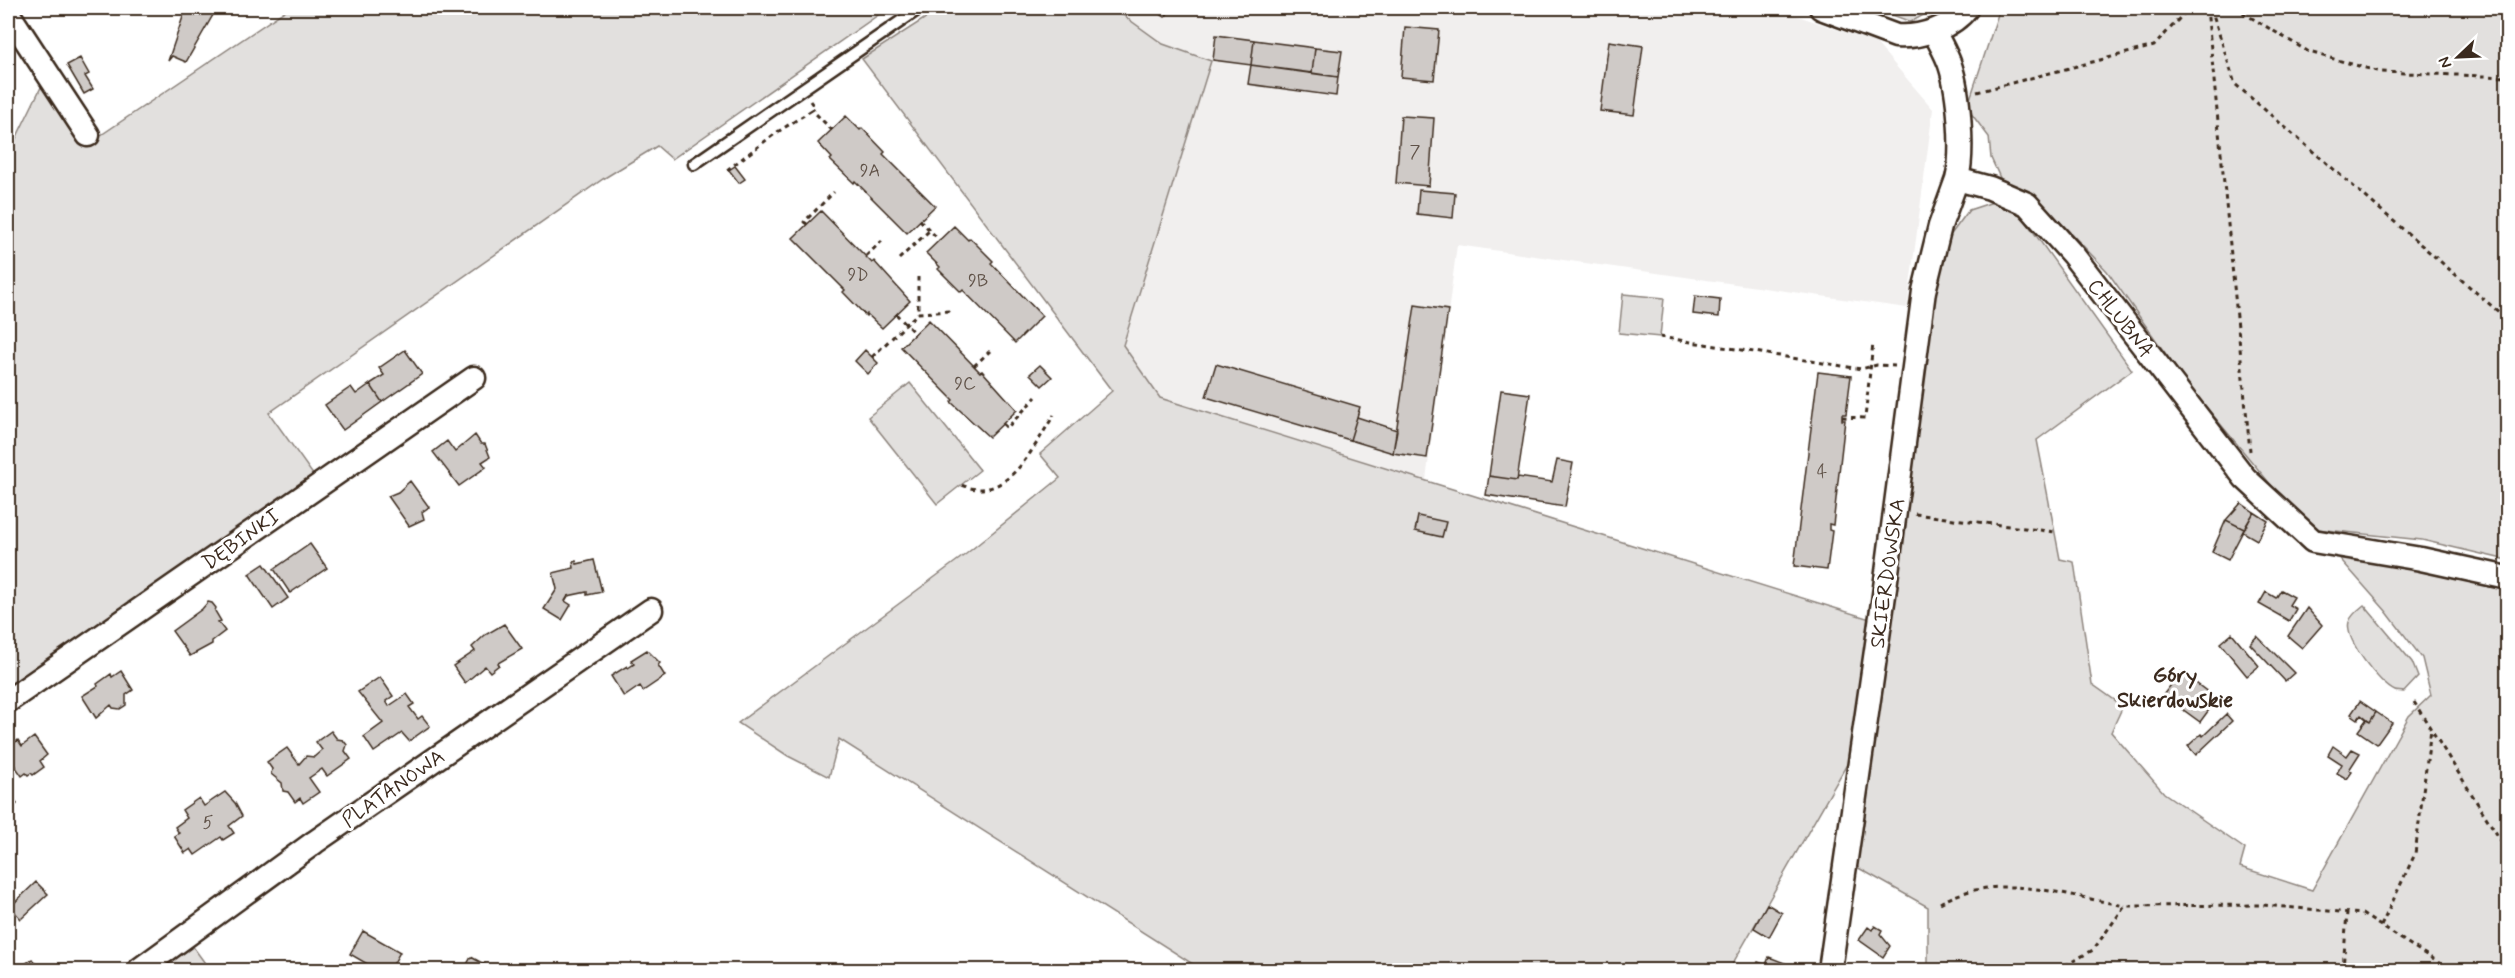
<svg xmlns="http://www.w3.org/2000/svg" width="2515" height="978" font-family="Mynerve,sans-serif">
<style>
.built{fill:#f1efee}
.green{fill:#e2e0de;stroke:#8e857e;stroke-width:1.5}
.building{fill:#cfcac7;stroke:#3b2a1e;stroke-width:1.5}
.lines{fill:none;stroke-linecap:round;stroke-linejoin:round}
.service-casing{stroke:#3b2a1e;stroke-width:15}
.minor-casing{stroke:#3b2a1e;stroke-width:27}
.path{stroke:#3b2a1e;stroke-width:3;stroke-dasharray:4.5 4.5;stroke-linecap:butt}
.service{stroke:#fff;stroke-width:10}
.minor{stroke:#fff;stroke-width:22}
.labels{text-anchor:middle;stroke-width:6;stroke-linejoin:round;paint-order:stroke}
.number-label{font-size:18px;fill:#605248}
.street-label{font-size:21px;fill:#3b2a1e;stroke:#fff}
.neighbourhood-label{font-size:22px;font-weight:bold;fill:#3b2a1e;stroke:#fff}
</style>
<rect width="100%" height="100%" fill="#fff"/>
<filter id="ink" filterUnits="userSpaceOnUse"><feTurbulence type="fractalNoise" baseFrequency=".0167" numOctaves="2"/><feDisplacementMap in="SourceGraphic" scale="12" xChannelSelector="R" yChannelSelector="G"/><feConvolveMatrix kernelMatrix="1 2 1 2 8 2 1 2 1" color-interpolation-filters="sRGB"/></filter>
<g filter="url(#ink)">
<!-- built -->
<path class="built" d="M1113 8H1775L1876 43 1933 109 1907 308 1457 245 1426 480 1160 398 1123 345 1211 61 1163 44Z"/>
<!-- green -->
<path class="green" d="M289 8H888L672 159 657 146 603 179 269 413 314 476 8 693V155L44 81 98 137Z
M941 8H1113L1163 44 1211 61 1123 345 1160 398 1870 619 1854 752 1729 970H1202L839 739 829 777 788 756 738 723 966 554 1060 478 1040 454 1112 391 862 59Z
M1874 8H1936L1911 22Z
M2000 8H2507V560L2422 540 2307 528 2187 384 2107 271 2045 206 2001 180 1991 158 1989 137 1967 108Z
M2005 198 2015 206 2132 370 2037 440 2060 559 2074 562 2092 684 2123 706 2111 732 2164 793 2245 849 2240 867 2312 890 2409 716 2431 695 2422 658 2386 611 2335 553 2507 590V970H1928V907L1855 866 1936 263 1949 237 1969 210Z
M1623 294 1664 298 1660 337 1619 333Z
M910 383 980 470 937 504 868 417Z
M2364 605 2412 662 2418 677 2404 692C2401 691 2397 692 2395 691 2380 685 2344 639 2349 622 2351 615 2359 609 2364 605Z
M191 944 210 970H156Z"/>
<!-- building -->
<path class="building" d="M186 8H217L186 62 172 56 168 61Z
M1155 8H1172L1165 17 1154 10Z
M1405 27 1439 30 1434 80 1401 77Z
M1216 35 1254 40 1251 65 1213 60Z
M1254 40 1315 48 1312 73 1251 65Z
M1609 41 1643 46 1634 115 1600 111Z
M1315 48 1342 51 1338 77 1312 73Z
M80 58 89 74 85 76 93 89 84 94 67 65Z
M1251 65 1338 77 1336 96 1248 84Z
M846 116 860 130 862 128 885 152 883 154 935 206 907 233 855 181 854 183 830 160 832 158 818 143Z
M1401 116 1434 118 1429 186 1396 183Z
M735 166 745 179 739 183 729 170Z
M1419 190 1455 193 1453 218 1417 214Z
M821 211 872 263 874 261 910 301 882 328 867 314 866 316 843 292 845 290 793 238Z
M954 226 968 240 970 238 993 261 991 263 1042 316 1015 343 963 290 961 292 938 269 940 267 926 253Z
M1695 296 1720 299 1719 317 1693 314Z
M1415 305 1448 310 1427 458 1393 453Z
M929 320 980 372 982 371 1017 410 989 437 951 402 953 400 901 347Z
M405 350 422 374 382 402 370 384 384 375 379 368Z
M865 350 878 363 868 374 855 361Z
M1216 364 1360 407 1350 440 1206 397Z
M1040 365 1052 377 1042 386 1030 374Z
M1818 372 1851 376 1846 414H1842V420H1845L1833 525 1829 524V530L1832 531 1827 570 1794 566Z
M370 384 382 402 343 430 325 405 351 387 356 394Z
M1501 390 1530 394 1517 480 1489 476Z
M1357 417 1397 430 1393 453 1350 440Z
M475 435 481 444H485L490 457 482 462 486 467 459 486 433 452 447 441 455 452Z
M1557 460 1573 463 1565 507 1486 495 1489 476 1517 480 1518 477 1552 482Z
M410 481 429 507 422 512 424 519 409 526 388 496 398 492Z
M2241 503 2254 512 2244 529 2226 520Z
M2254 512 2268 521 2257 540 2243 532Z
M1418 516 1446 522 1442 537 1415 531Z
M2226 520 2244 529 2228 560 2212 552Z
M310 544 327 568 290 593 274 569Z
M594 560 602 592 587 595V592L568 596 565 601 571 605 562 620 544 609 557 589 553 573 574 568 573 562 576 561 577 564Z
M264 564 288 598 273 609 249 574Z
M2281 590 2294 597 2289 605 2296 609 2289 621 2259 604 2266 592 2276 598Z
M208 602 212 603 216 608 215 611 221 621 218 622 225 631 212 641V644L190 656 172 631 202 609Z
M2307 608 2322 625 2302 648 2288 636Z
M504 624 522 649 498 663 499 665 490 672 485 666 465 683 453 666 475 651 472 647 485 635Z
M2232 633 2259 666 2247 676 2220 643Z
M2257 636 2294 673 2285 681 2250 644Z
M647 650 660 663 658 665 665 676 643 691 640 686 624 697 611 676 627 666 628 668 634 664 631 660Z
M121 671 133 690 126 695V705L120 709 113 708 111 705 96 718 82 696 98 686 97 684 111 674 112 677Z
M2181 672 2217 699 2200 722 2163 695Z
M380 677 393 696 386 701 389 706 407 694 414 704 409 707 418 719 422 716 430 726 409 741 402 733 374 752 364 737 383 723 358 692Z
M2360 701 2376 712 2370 722 2361 715 2358 719 2351 714Z
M2376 712 2392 723 2377 744 2358 731 2366 720 2370 722Z
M2226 714 2232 721 2196 755 2188 746 2201 734 2203 736Z
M331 731 337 739 343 740 347 745 345 751 351 759 327 776 322 769 309 778 319 792 303 803 300 798 295 802 288 792 283 791 282 783 271 774 272 769 267 762 287 748 299 764 306 756 314 757 322 750 316 742Z
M34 737 47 755 40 761 44 767 33 775 31 773 28 775 26 773 22 776 8 756V748L18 740 22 746Z
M2333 746 2347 756 2352 749 2360 753 2349 770 2352 772 2347 779 2337 773 2342 764 2328 755Z
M225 792 235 803 242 816 229 826 234 833 223 840 221 837 195 855 191 849 185 853 174 836 179 833 175 827 187 818 182 810 199 798 204 806Z
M8 793 17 804 8 812Z
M36 882 48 894 21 919 10 907Z
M1767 904 1782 913 1769 937 1754 928Z
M1875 926 1882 930 1880 934 1890 946 1883 957 1859 940 1868 927 1872 930Z
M363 931 400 952 390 970H369L371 966 350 954Z
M471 957 495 970H464Z
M1769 957 1792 966 1790 970H1755L1758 962 1766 965Z
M32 959 40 970H17Z"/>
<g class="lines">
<!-- service casing -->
<g class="service-casing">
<path id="service" d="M694 164 920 8"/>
</g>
<!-- minor casing -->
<g class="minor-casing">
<path id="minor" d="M1821 8 1896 36C1920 38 1952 28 1967 8
M8 13 88 135
M1934 31C1939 42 1946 53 1950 65 1959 92 1964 152 1957 179L1990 188 2027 204 2073 255 2245 478 2313 541 2421 559 2508 578
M8 701 474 378
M139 970 315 842 651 610
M1830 970 1884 595 1924 291 1940 226 1957 179"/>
</g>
<!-- path -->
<path class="path" d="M2207 8 2250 451
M2211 8 2235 84 2508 320
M2235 8 2309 52 2380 72 2508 77
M1977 92 2154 46 2189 8
M810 101 815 108 812 110 832 130
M727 170 776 133 812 110
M920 220 939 240
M807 224 804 222 834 192
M866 256 882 241
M899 259 930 230
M918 277V313L951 311
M896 314 915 334
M1660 337 1861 369 1877 365 1895 366
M872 357 918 313
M974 366 990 351
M1842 417 1865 418 1873 343
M1003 424 1007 428 1036 397
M962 485C1007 505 1034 446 1054 415
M1915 514 2055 532
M2414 702 2508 852
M1940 903C1996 871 2065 895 2125 906
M2381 926 2415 854 2431 729
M2057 970 2093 950 2125 906 2263 905 2362 914 2450 970
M2343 970 2347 912"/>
<!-- service -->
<use href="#service" class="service"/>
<!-- minor -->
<use href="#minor" class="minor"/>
</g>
</g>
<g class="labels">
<!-- number labels -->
<g class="number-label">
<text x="1415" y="157">7</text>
<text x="870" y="176">9A</text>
<text x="858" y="280">9D</text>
<text x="978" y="286">9B</text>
<text x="965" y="389">9C</text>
<text x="1822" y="477">4</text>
<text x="208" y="828">5</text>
</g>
<!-- street labels -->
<g class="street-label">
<text transform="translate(2121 318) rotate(52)" y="7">CHLUBNA</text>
<text transform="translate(241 539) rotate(-35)" y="7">DĘBINKI</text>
<text transform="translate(1887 573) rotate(-82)" y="7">SKIERDOWSKA</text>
<text transform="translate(393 788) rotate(-35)" y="7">PLATANOWA</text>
</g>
<!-- neighbourhood labels -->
<g class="neighbourhood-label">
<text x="2175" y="682">Góry<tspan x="2175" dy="25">Skierdowskie</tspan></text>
</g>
</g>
<!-- margin -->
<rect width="2515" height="978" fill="none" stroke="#fff" stroke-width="30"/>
<rect x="15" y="15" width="2485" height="948" fill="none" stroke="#3b2a1e" stroke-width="2" filter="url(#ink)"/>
<!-- north arrow -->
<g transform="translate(2458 57) rotate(247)" stroke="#ffffff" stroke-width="4.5" paint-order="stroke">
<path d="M0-4.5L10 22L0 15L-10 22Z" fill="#3b2a1e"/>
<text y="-9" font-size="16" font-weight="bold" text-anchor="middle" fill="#3b2a1e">N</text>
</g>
</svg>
